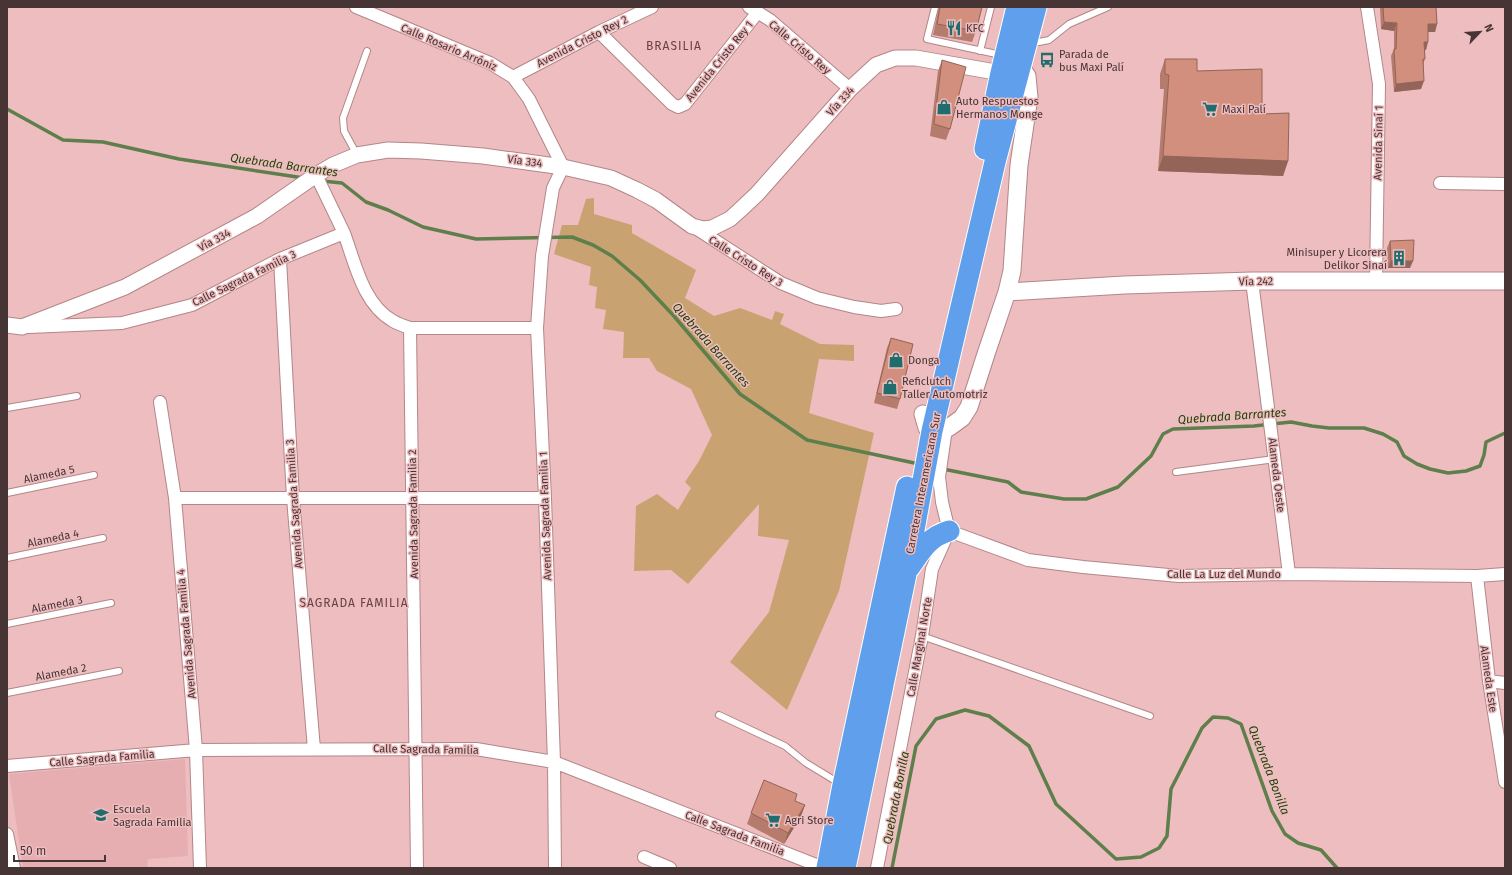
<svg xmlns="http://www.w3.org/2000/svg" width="1512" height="875" font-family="'Fira Sans',sans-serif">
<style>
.built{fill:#e7aeb2}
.green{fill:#c8a371}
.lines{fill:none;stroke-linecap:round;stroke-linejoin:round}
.stream{stroke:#5e7f4b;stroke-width:3.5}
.service-casing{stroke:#b38688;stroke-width:8}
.minor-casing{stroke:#b38688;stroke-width:14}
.tertiary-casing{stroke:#b38688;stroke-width:17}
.secondary-casing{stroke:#b38688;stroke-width:19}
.trunk-casing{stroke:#fff;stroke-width:23}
.service{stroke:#fff;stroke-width:6}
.minor{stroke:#fff;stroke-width:12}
.tertiary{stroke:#fff;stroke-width:15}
.secondary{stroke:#fff;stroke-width:17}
.trunk{stroke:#5f9feb;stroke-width:21}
.wall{fill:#b57b6c}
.shaded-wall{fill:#936458}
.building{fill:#d28f7e;stroke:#936458}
.labels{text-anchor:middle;stroke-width:3;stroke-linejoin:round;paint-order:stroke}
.poi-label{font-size:11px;fill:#473435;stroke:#edbdbf;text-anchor:start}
.street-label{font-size:11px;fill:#473435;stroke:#edbdbf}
.neighbourhood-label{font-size:12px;letter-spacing:1px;fill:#684043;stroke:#edbdbf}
.water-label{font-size:12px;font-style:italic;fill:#234309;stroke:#edbdbf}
</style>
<rect width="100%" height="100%" fill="#edbdbf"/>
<!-- built -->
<path class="built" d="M185 759 188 856 148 859 147 868H23L9 774Z"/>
<!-- green -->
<path class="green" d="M594 198V214L632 225V233L696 270 685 298 714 316 740 308 772 320 775 311 784 314 780 324 820 344 854 345V361L819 359 809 413 874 433 839 591 787 710 730 662 769 612 789 540 758 536 759 504 688 584 671 570 634 571 636 506 657 494 678 510 691 488 685 482 699 461 712 435 691 389 657 371 649 358H623L624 332 603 329 606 310 595 308 597 287 589 285 591 267 554 254 562 225H578L586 199Z"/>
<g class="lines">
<!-- stream -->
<path class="stream" d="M7 109 63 140 103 142 179 159 304 178
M322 181 342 183 366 202 388 210 423 227 476 239 572 237 593 245 612 256 640 280 673 315 740 394 807 440 919 464
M943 469 1008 482 1021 492 1064 499H1086L1118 487 1151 456 1163 434 1173 429 1254 426 1291 422 1312 426 1329 428H1364L1383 434 1397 442 1404 456 1417 464 1430 469 1448 473 1466 471 1480 466 1484 455 1486 442 1505 433
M892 868 916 746 936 719 965 710 989 716 1029 746 1056 804 1116 859 1141 857 1159 848 1167 836 1171 789 1202 728 1213 717 1228 718 1241 724 1272 811 1285 834 1298 843 1321 850 1337 868"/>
<!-- service casing -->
<g class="service-casing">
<path id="service" d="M935 7 927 39 1001 55
M1031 38 1039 42 1049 40 1069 24 1108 7
M980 51 991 7
M357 155 344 131 343 118 367 51
M7 408 77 396
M1176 472 1275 459
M7 493 94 475
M7 558 103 538
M7 624 111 603
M922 636 1150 716
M7 693 119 671
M719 715 785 746 806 763 839 783"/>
</g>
<!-- minor casing -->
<g class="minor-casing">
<path id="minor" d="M356 7 490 63 513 77 529 99 563 167 553 188 542 256 537 328 545 498 554 762 555 868
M749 7 770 20 850 89
M1367 7 1379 84 1376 280
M599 32 672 104 678 107 685 104 758 12
M513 77 599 32 652 7
M316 175 344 233
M1440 183 1505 184
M694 227 781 283 817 298 854 307 881 311 896 309
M280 259 293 498 314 749
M1252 281 1289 574
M29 327 122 323 192 305 280 259 344 233C355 263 363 304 393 321 398 324 404 326 410 328H537
M410 328 417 868
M160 402 175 498 196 750 200 868
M175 498H545
M949 531 1028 560 1083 567 1179 576 1289 574 1477 576 1505 574
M1477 576 1489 681 1505 782
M1489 681 1505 683
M7 766 196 750 476 749 554 762 824 868
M7 834 14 868
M644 857 670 868
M877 868 922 636 932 569 949 531 942 502 939 477 946 429"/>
</g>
<!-- tertiary casing -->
<g class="tertiary-casing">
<path id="tertiary" d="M7 325 22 327 125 287 257 216 316 175 333 165 357 155 388 150 421 151 483 156 563 167 611 178 637 190 656 200 692 226 703 229 712 228 730 219 740 210 757 194 850 89 876 65 895 58H916L1001 73"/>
</g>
<!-- secondary casing -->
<g class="secondary-casing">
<path id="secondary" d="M1007 292 1124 285 1252 281H1505
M923 414 927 428 932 431 946 429 951 426 962 418 969 407 986 354 1007 292 1012 271 1019 165 1029 97 1027 76 1020 66"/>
</g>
<!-- trunk casing -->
<g class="trunk-casing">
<path id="trunk" d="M985 149 1001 73 1017 7
M909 568C921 551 928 537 949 531
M827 868 843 785 907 487
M845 868 906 574 932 431 995 162 1036 7"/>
</g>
<!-- service -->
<use href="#service" class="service"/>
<!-- minor -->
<use href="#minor" class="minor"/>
<!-- tertiary -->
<use href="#tertiary" class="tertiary"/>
<!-- secondary -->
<use href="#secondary" class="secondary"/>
<!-- trunk -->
<use href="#trunk" class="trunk"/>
</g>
<!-- wall -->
<path class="wall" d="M939 7H982L976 31 972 42 933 35Z
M1380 7H1436L1437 24 1435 32H1428L1426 50H1425V59L1423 64 1421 89 1394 92 1391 56 1394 49V31L1381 29Z
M1165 59 1197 71 1262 114 1288 161 1283 176 1158 171 1164 89H1160V74Z
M942 60 950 129 946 140 930 136 938 71Z
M1390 241 1410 268H1388L1387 248Z
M891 338 900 399 897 409 874 403 887 348Z
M805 805 801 816 784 844 747 824 751 813Z"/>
<!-- shaded-wall -->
<path class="shaded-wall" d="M1384 22 1397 23 1394 31 1381 29Z
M1428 24H1437L1435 32H1425Z
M1424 42H1428L1426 50H1422Z
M1424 81 1421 89 1394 92 1396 84Z
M1163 156 1288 161 1283 176 1158 171Z
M1391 261H1413L1410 268H1388Z
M805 805 801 816 784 844 788 833Z"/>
<!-- building -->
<path class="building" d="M940 7H982L976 31 937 24Z
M1383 7H1436L1437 24H1428V42H1424L1425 59H1423L1424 81 1396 84 1394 49H1396L1397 23 1384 22Z
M1165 59H1197V71L1262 69V114L1289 113 1288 161 1163 156 1169 75 1165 74Z
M942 60 966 67 950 129 934 124Z
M1414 240 1413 261H1391L1390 241Z
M891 338 913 344 900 399 877 393Z
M764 780 797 794 795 801 805 805 788 833 751 813Z"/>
<!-- icons -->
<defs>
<g id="restaurant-bare" transform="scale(1.2)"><path d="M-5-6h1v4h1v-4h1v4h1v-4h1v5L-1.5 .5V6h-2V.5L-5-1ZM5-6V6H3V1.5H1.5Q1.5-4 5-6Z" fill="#216d6d" stroke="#edbdbf" stroke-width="2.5" paint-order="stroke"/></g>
<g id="bus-bare" transform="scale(1.2)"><path d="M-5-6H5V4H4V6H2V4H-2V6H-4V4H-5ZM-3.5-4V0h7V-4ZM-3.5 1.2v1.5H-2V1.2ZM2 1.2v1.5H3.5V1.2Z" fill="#216d6d" stroke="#edbdbf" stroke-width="2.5" paint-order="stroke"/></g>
<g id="shop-bare" transform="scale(1.2)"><path d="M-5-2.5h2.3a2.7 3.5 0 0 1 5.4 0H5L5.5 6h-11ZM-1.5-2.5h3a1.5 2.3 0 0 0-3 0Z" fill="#216d6d" stroke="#edbdbf" stroke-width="2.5" paint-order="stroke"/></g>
<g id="supermarket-bare" transform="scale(1.2)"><path d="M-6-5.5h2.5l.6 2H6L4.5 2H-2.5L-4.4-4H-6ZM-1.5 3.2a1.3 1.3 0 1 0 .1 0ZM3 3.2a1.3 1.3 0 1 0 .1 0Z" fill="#216d6d" stroke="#edbdbf" stroke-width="2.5" paint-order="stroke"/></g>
<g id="building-bare" transform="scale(1.2)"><path d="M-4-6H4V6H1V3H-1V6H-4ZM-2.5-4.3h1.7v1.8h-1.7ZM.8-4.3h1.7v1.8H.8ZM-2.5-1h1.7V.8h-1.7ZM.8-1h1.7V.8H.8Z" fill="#216d6d" stroke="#edbdbf" stroke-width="2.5" paint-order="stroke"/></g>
<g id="school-bare" transform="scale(1.2)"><path d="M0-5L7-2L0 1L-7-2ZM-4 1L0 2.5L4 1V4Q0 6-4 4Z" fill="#216d6d" stroke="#edbdbf" stroke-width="2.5" paint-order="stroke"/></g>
</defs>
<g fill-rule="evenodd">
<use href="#restaurant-bare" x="954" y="28"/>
<use href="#bus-bare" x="1047" y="60"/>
<use href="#shop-bare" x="944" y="107"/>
<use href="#supermarket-bare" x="1210" y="109"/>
<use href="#building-bare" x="1399" y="258"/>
<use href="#shop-bare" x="896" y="360"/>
<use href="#shop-bare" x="890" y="387"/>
<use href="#school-bare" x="101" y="815"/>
<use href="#supermarket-bare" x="773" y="820"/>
</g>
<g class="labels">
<!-- poi labels -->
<g class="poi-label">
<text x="966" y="32">KFC</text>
<text x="1059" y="58">Parada de<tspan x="1059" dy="13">bus Maxi Palí</tspan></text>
<text x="956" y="105">Auto Respuestos<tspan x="956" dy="13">Hermanos Monge</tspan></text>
<text x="1222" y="113">Maxi Palí</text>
<text x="1387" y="256" text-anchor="end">Minisuper y Licorera<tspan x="1387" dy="13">Delikor Sinaí</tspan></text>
<text x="908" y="364">Donga</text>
<text x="902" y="385">Reficlutch<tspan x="902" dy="13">Taller Automotriz</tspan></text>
<text x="113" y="813">Escuela<tspan x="113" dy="13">Sagrada Familia</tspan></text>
<text x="785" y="824">Agri Store</text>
</g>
<!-- street labels -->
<g class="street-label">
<text transform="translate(582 41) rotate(-27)" y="4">Avenida Cristo Rey 2</text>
<text transform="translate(449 47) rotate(23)" y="4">Calle Rosario Arróniz</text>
<text transform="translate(800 47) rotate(40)" y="4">Calle Cristo Rey</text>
<text transform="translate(719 61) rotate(-51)" y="4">Avenida Cristo Rey 1</text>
<text transform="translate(840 101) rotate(-48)" y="4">Vía 334</text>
<text transform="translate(1378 143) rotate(-89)" y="4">Avenida Sinaí 1</text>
<text transform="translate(525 161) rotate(8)" y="4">Vía 334</text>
<text transform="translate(214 240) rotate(-28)" y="4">Vía 334</text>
<text transform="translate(746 261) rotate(32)" y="4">Calle Cristo Rey 3</text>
<text transform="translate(244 278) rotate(-26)" y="4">Calle Sagrada Familia 3</text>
<text transform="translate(1256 281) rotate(-1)" y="4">Vía 242</text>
<text transform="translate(49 474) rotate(-12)" y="4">Alameda 5</text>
<text transform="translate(1277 475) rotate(83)" y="4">Alameda Oeste</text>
<text transform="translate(923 483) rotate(-79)" y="4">Carretera Interamericana Sur</text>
<text transform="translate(294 504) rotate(-94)" y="4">Avenida Sagrada Familia 3</text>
<text transform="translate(413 514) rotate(-91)" y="4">Avenida Sagrada Familia 2</text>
<text transform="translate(545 516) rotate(-92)" y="4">Avenida Sagrada Familia 1</text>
<text transform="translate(53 538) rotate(-12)" y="4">Alameda 4</text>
<text x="1224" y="578">Calle La Luz del Mundo</text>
<text transform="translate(57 604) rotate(-11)" y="4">Alameda 3</text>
<text transform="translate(186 634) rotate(-95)" y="4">Avenida Sagrada Familia 4</text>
<text transform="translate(919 647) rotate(-80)" y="4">Calle Marginal Norte</text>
<text transform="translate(61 672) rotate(-11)" y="4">Alameda 2</text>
<text transform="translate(1489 679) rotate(82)" y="4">Alameda Este</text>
<text transform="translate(426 749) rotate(1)" y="4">Calle Sagrada Familia</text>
<text transform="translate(102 758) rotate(-5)" y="4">Calle Sagrada Familia</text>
<text transform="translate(735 833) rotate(21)" y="4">Calle Sagrada Familia</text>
</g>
<!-- neighbourhood labels -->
<g class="neighbourhood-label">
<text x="674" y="50">BRASILIA</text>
<text x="354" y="607">SAGRADA FAMILIA</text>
</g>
<!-- water labels -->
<g class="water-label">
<text transform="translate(284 165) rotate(8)" y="4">Quebrada Barrantes</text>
<text transform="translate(711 345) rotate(48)" y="4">Quebrada Barrantes</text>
<text transform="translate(1232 416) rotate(-4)" y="4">Quebrada Barrantes</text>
<text transform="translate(1269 770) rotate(69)" y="4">Quebrada Bonilla</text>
<text transform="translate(896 798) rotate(-79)" y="4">Quebrada Bonilla</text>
</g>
</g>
<!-- border -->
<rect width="1512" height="875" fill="none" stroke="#473435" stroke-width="16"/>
<!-- north arrow -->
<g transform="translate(1480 32) rotate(65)" stroke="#edbdbf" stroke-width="3" paint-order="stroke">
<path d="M0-3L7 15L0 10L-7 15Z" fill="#473435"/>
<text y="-6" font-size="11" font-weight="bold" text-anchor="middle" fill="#473435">N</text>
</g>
<!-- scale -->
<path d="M14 855v6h91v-6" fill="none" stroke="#473435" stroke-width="2"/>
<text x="20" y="855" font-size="12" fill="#473435" stroke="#edbdbf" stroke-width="3" paint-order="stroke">50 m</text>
</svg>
